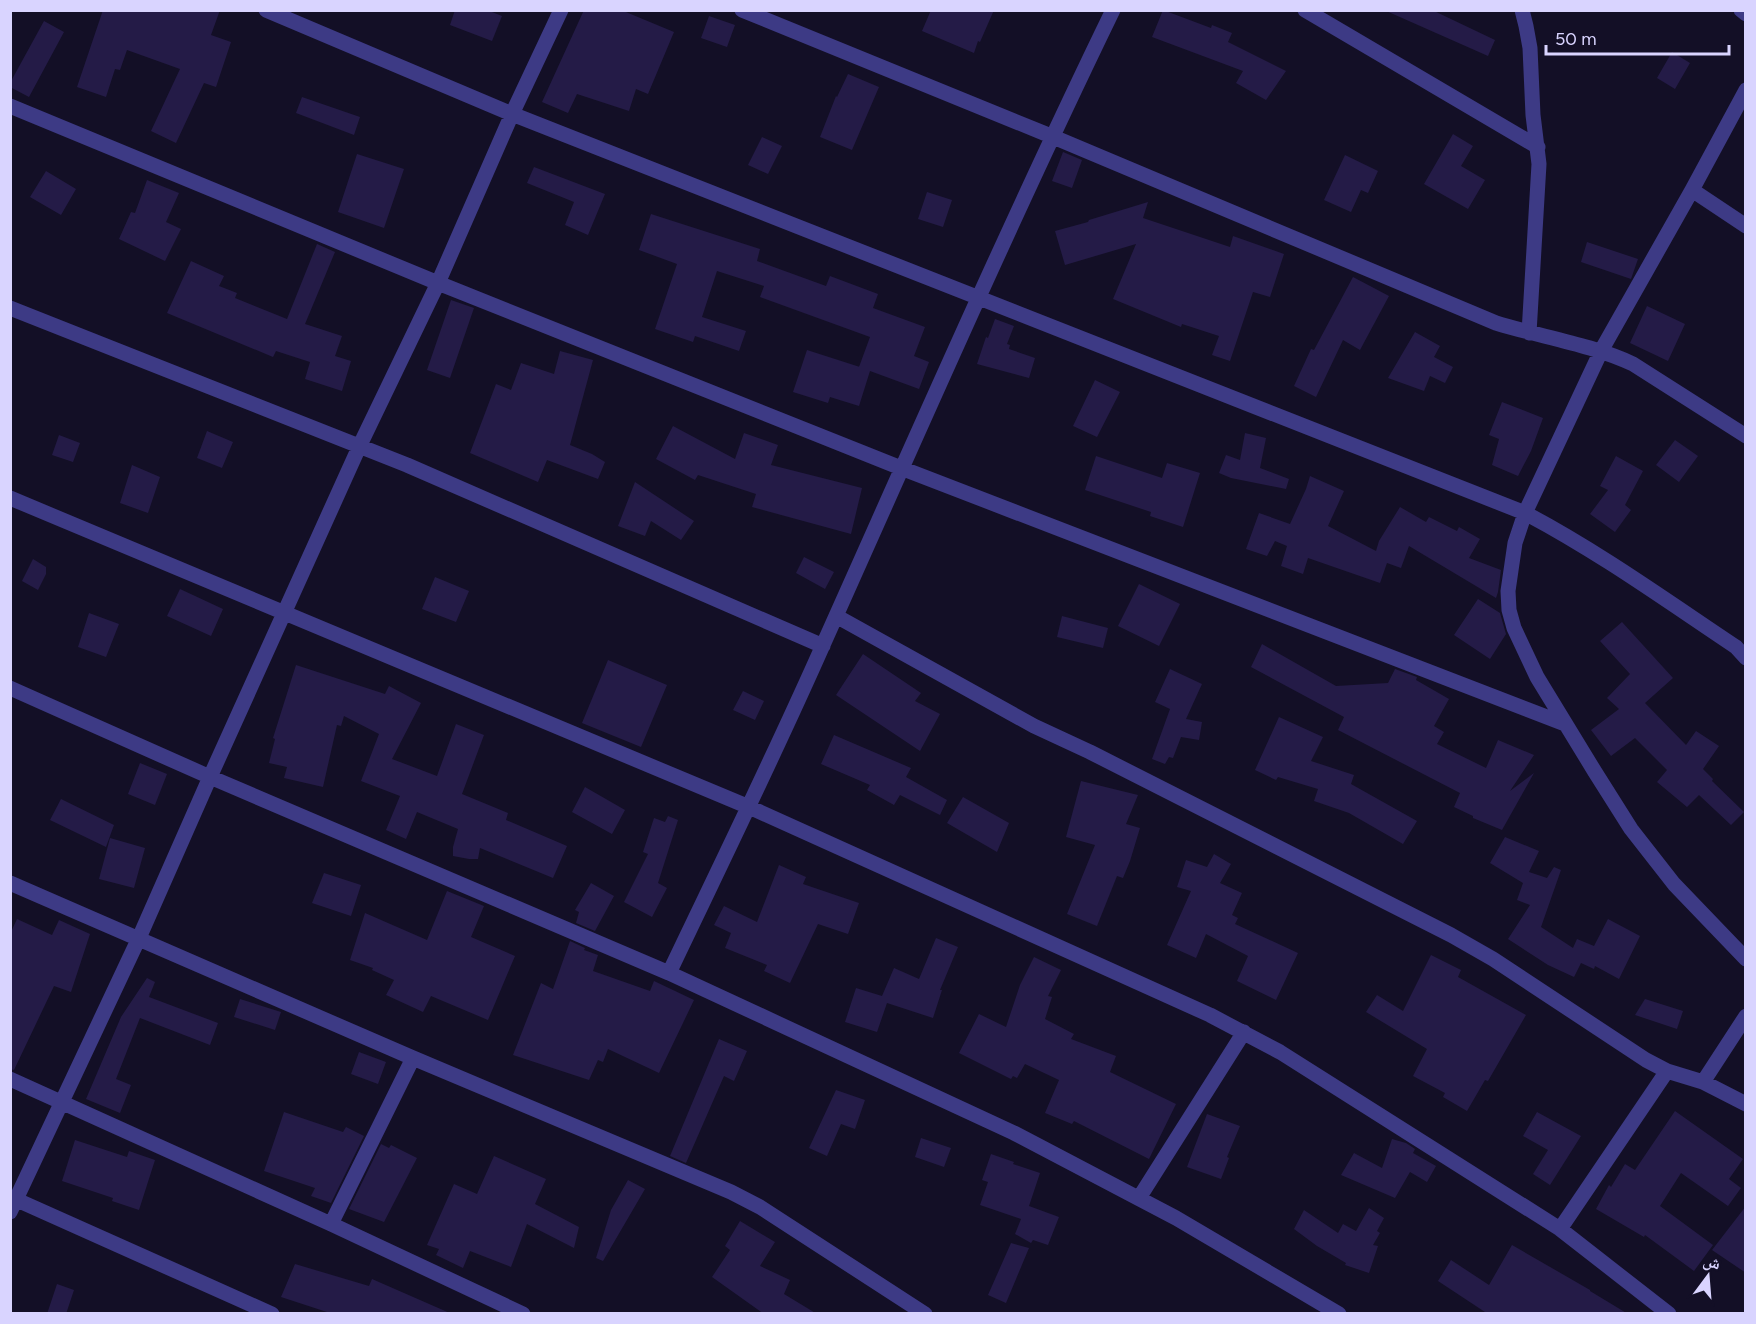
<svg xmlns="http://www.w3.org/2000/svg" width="1756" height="1324" font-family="Figtree,'Noto Naskh Arabic',sans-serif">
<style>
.building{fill:#241b47}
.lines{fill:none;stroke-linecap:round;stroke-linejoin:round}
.minor{stroke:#3d3a85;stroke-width:15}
</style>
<rect width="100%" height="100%" fill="#130f26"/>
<!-- building -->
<path class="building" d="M103 10H220L211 35 231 42 216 87 204 83 176 143 151 131 180 69 127 50 120 70 115 69 106 97 77 87Z
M455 10H487L502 16 492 41 450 25Z
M584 10H621L674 32 648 94 636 89 629 111 577 94 568 113 542 102Z
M931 10H994L980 42 978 41 974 53 922 31Z
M1163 10 1211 28 1212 25 1232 33 1228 42 1286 71 1266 100 1236 83 1243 71 1152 37Z
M1384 10H1432L1495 40 1488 56Z
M709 16 735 25 727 47 701 38Z
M44 21 64 32 29 97 10 87V83Z
M1672 52 1690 63 1675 89 1657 78Z
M848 74 879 87 852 150 820 137 836 96 837 97Z
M302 97 360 117 354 135 296 113Z
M1453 134 1473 146 1461 166 1485 180 1468 209 1424 184Z
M762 137 782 146 768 174 748 165Z
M1063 152 1082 160 1072 188 1052 181Z
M357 154 404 169 384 228 338 212Z
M1345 155 1378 171 1368 193 1361 190 1351 212 1324 200Z
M534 167 605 194 588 235 565 225 574 202 527 183Z
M46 171 76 189 61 215 30 197Z
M147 180 179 193 166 222 181 229 165 261 119 239 131 212 135 213Z
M927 192 952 200 943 227 918 219Z
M1148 202 1143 218 1230 247 1233 236 1284 254 1270 297 1253 292 1230 361 1212 355 1219 336 1182 324 1181 327 1113 299 1136 244 1065 265 1055 231 1088 222 1089 220Z
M651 214 760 249 757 261 826 286 830 276 878 294 873 308 925 327 914 356 929 362 919 389 870 371 859 406 830 397 828 403 793 392 807 350 863 368 859 367 870 337 760 297 764 286 717 271 702 317 746 331 739 351 695 336 693 342 655 329 677 264 639 250Z
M1587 242 1638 259 1631 279 1581 262Z
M317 244 335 252 305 324 342 336 335 356 351 361 342 391 305 379 310 362 276 351 273 357 167 313 191 261 224 276 219 286 237 293 235 298 287 319Z
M1353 277 1389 296 1360 350 1343 340 1316 397 1294 386 1311 349 1314 350Z
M451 300 474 308 450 378 427 370Z
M1647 306 1685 324 1668 361 1630 343Z
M995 319 1014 326 1007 344 1010 345 1009 349 1035 358 1029 378 977 364 986 337 988 338Z
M1415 332 1440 346 1434 357 1453 367 1445 383 1430 376 1424 391 1388 378Z
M560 351 593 360 570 445 592 454 605 462 598 479 547 460 538 482 470 453 496 384 511 390 521 363 554 374Z
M1095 380 1120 392 1097 437 1073 426Z
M1502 402 1543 418 1531 451 1518 476 1492 465 1499 439 1489 435Z
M673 426 735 459 744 433 778 445 771 465 862 488 851 534 752 507 756 494 698 475 695 480 656 459Z
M207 431 233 442 222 468 197 458Z
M1245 433 1266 438 1260 468 1289 479 1286 489 1231 478 1219 473 1226 455 1240 460Z
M59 435 80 443 73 462 52 455Z
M1675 440 1698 456 1679 482 1656 465Z
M1096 456 1162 478 1167 463 1200 473 1183 527 1150 516 1151 512 1085 490Z
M1616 456 1643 471 1625 505 1631 510 1615 532 1590 514 1608 490 1600 486Z
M132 465 160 477 148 513 120 503Z
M1310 476 1344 491 1328 526 1376 551 1379 541 1400 507 1426 522 1429 517 1457 531 1459 527 1480 539 1469 558 1501 570 1498 592 1496 598 1409 546 1401 568 1387 563 1380 583 1308 558 1303 574 1281 566 1287 546 1275 541 1267 556 1246 549 1259 513 1290 524 1306 489Z
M635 482 694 521 681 540 651 521 645 536 618 526Z
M804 557 834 572 825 589 796 573Z
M33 559 46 567V574L38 590 22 581Z
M435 577 469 591 456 622 422 609Z
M1139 584 1180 604 1159 646 1118 626Z
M180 589 223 609 211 636 167 616Z
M1478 599 1500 613 1506 634 1490 659 1454 635Z
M89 613 119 624 106 657 78 647Z
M1062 616 1108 628 1103 648 1057 637Z
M1622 622 1673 678 1645 703 1686 745 1696 731 1719 746 1703 769 1713 779 1712 781 1744 812 1731 825 1699 795 1687 807 1657 782 1667 770 1635 738 1611 756 1591 730 1619 709 1607 698 1630 674 1600 641Z
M1262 644 1336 686 1388 683 1395 669 1417 677 1416 680 1449 699 1434 726 1444 732 1437 744 1486 768 1498 740 1534 755 1510 791 1534 773 1502 830 1473 818V816L1454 807 1460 793 1338 730 1344 717 1251 667Z
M863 654 921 693 915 701 940 714 920 751 836 695Z
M608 660 667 685 641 747 582 723Z
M296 665 385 694 389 686 421 703 392 759 437 776 456 724 484 735 462 794 508 813 506 820 567 846 553 878 480 848 478 859H469L453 856V847L458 829 417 812 406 839 386 830 400 796 361 781 379 734 344 716 341 726 337 725 323 787 284 778 287 767 269 763 275 739 273 738Z
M1170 669 1202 684 1186 719 1202 722 1199 740 1181 737 1173 758 1169 757 1165 764 1152 759 1170 709 1155 702Z
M743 691 764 701 755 720 733 710Z
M1279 717 1323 737 1311 761 1354 775 1351 784 1417 821 1403 844 1349 813 1314 801 1318 789 1278 777 1276 780 1255 770Z
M834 735 911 768 906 777 947 800 940 815 900 795 894 805 867 790 870 785 821 764Z
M140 763 167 774 155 805 128 794Z
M1081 781 1138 795 1126 824 1140 828 1130 861 1123 878 1117 876 1097 926 1067 914 1095 845 1066 837Z
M585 787 625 810 612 834 572 812Z
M963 797 1009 823 997 852 947 823Z
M61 799 114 825 106 847 50 820Z
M668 816 678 820 658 883 667 888 652 917 624 902 648 854 643 852 654 818 665 822Z
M1505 837 1539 851 1529 872 1547 878 1554 867 1561 870 1541 927 1573 948 1577 939 1594 946 1608 919 1640 936 1619 979 1595 966 1594 969 1581 963 1574 977 1548 965 1508 939 1530 905 1517 900 1523 883 1490 863Z
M110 838 145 848 134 888 99 879Z
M1214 854 1231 864 1220 883 1242 893 1232 915 1238 918 1235 924 1298 953 1276 1000 1237 981 1248 956 1206 934 1196 958 1167 945 1191 891 1177 887 1186 860 1207 867Z
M779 865 806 877 803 884 859 903 848 934 818 924 790 983 764 971 767 965 725 948 731 933 714 925 724 906 757 922Z
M324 873 361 885 351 916 312 903Z
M591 883 614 896 595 931 576 923 579 912 575 910Z
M447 891 484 906 471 937 515 956 488 1020 431 996 423 1012 386 995 394 980 372 970 373 968 350 960 365 913 427 940Z
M17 919 52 935 59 920 90 934 71 992 54 986 14 1070 10 1069V934Z
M936 938 958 947 940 990H942L933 1018 887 1003 877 1032 845 1022 856 988 882 996 894 968 919 979Z
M570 941 585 948 584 950 598 955 593 971 650 991 654 981 694 1000 659 1073 608 1049 603 1062 598 1060 589 1080 513 1055 541 983 553 989Z
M1431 955 1461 970 1458 977 1526 1015 1488 1081 1485 1080 1467 1111 1443 1097 1445 1093 1413 1076 1427 1049 1366 1012 1377 995 1403 1011Z
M1034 957 1061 970 1048 996 1052 997 1045 1019 1074 1034 1071 1039 1116 1056 1110 1072 1176 1104 1149 1159 1074 1121 1072 1124 1045 1113 1059 1080 1025 1064 1017 1078 1013 1076 1011 1079 959 1053 979 1014 1006 1027 1020 985Z
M147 978 155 982 149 997 218 1023 210 1045 140 1018 116 1079 131 1085 120 1113 86 1099 121 1017Z
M240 999 281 1012 275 1030 234 1017Z
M1645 999 1683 1011 1677 1029 1635 1015Z
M719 1039 747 1051 734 1081 724 1076 686 1163 670 1156Z
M359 1052 386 1062 378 1084 351 1074Z
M836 1090 865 1100 855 1129 841 1124 827 1156 809 1148Z
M1675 1111 1743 1159 1729 1179 1741 1188 1728 1206 1681 1173 1660 1206 1713 1245 1694 1271 1645 1235 1644 1237 1596 1209 1609 1185 1611 1187 1625 1164 1635 1170Z
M284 1112 343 1132 346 1127 364 1136 331 1203 311 1196 315 1188 264 1171Z
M1537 1112 1581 1136 1550 1185 1533 1174 1548 1150 1523 1136Z
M1207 1114 1240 1126 1227 1157 1229 1158 1221 1179 1187 1167Z
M921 1138 951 1148 944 1167 915 1157Z
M1392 1139 1406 1143 1415 1149 1413 1153 1436 1166 1427 1182 1410 1172 1395 1198 1341 1175 1354 1153 1382 1168Z
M75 1140 127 1157 129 1151 155 1160 139 1210 112 1201 113 1198 62 1181Z
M381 1144 389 1148 391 1145 417 1158 384 1222 349 1209Z
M991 1154 1014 1162 1013 1164 1040 1173 1029 1206 1059 1217 1048 1245 1033 1240 1031 1243 1015 1234 1021 1219 980 1205 988 1182 982 1180Z
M494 1156 546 1179 535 1204 579 1227 574 1248 527 1224 511 1267 470 1251 463 1268 436 1255 439 1249 427 1245 454 1184 477 1194Z
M628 1180 645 1189 603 1261 596 1258 611 1210Z
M1746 1206V1273L1712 1250Z
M1369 1208 1384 1218 1377 1231 1380 1233 1373 1245 1378 1246 1369 1273 1345 1265 1346 1263 1317 1246 1294 1229 1304 1210 1338 1233 1343 1224 1356 1231Z
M740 1221 775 1242 760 1266 790 1280 784 1294 817 1314H764L712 1277 730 1250 725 1246Z
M1011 1243 1029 1248 1006 1303 988 1295Z
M1512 1245 1590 1290V1291L1628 1314H1488L1438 1281 1451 1260 1489 1285Z
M295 1264 369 1286 372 1279 452 1314H333L281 1297Z
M57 1284 74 1290 66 1314H47Z"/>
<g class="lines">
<!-- minor -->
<path class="minor" d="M266 10 512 114 1525 513C1599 552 1667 601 1736 647L1746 658
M742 10 1051 136 1496 323C1541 337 1590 344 1633 364L1746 436
M1305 10 1538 147
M1522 10 1526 26 1530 48 1533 115 1539 164 1529 333
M1741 10 1746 14
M1746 90 1692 190 1601 351 1525 513 1515 543 1508 591 1509 610 1514 628 1537 677 1595 772 1631 829 1674 884 1746 959
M10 106 438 283 901 468 1565 724
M1692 190 1746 226
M10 308 407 465 823 646
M10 498 749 807 1210 1015 1280 1052 1560 1229 1669 1314
M836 616 1034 726 1090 752 1451 935 1493 959 1646 1060 1667 1071 1703 1082 1746 1104
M10 688 210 777 669 973 1014 1133 1176 1218 1339 1314
M10 883 413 1058 731 1192 760 1207 925 1314
M669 973C721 864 774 756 823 645 918 433 1011 220 1113 10
M10 1079 331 1224 523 1314
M1703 1082 1746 1016
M1139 1198 1244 1032
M17 1200 272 1314
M10 1212 139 938 210 777 360 445 438 283 512 114 561 10
M331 1224 413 1058
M1560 1229 1667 1071"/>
</g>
<!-- border -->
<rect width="1756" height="1324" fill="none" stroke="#d9d4ff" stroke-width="24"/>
<!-- north arrow -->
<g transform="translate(1708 1276) rotate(16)" stroke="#130f26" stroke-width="4.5" paint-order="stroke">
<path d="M0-4.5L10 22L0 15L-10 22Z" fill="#d9d4ff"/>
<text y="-9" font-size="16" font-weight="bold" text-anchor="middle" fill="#d9d4ff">ش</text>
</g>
<!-- scale -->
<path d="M1546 45v9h183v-9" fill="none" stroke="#d9d4ff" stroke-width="3"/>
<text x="1555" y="45" font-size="18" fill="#d9d4ff" stroke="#130f26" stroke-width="4.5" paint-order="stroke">50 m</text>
</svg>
